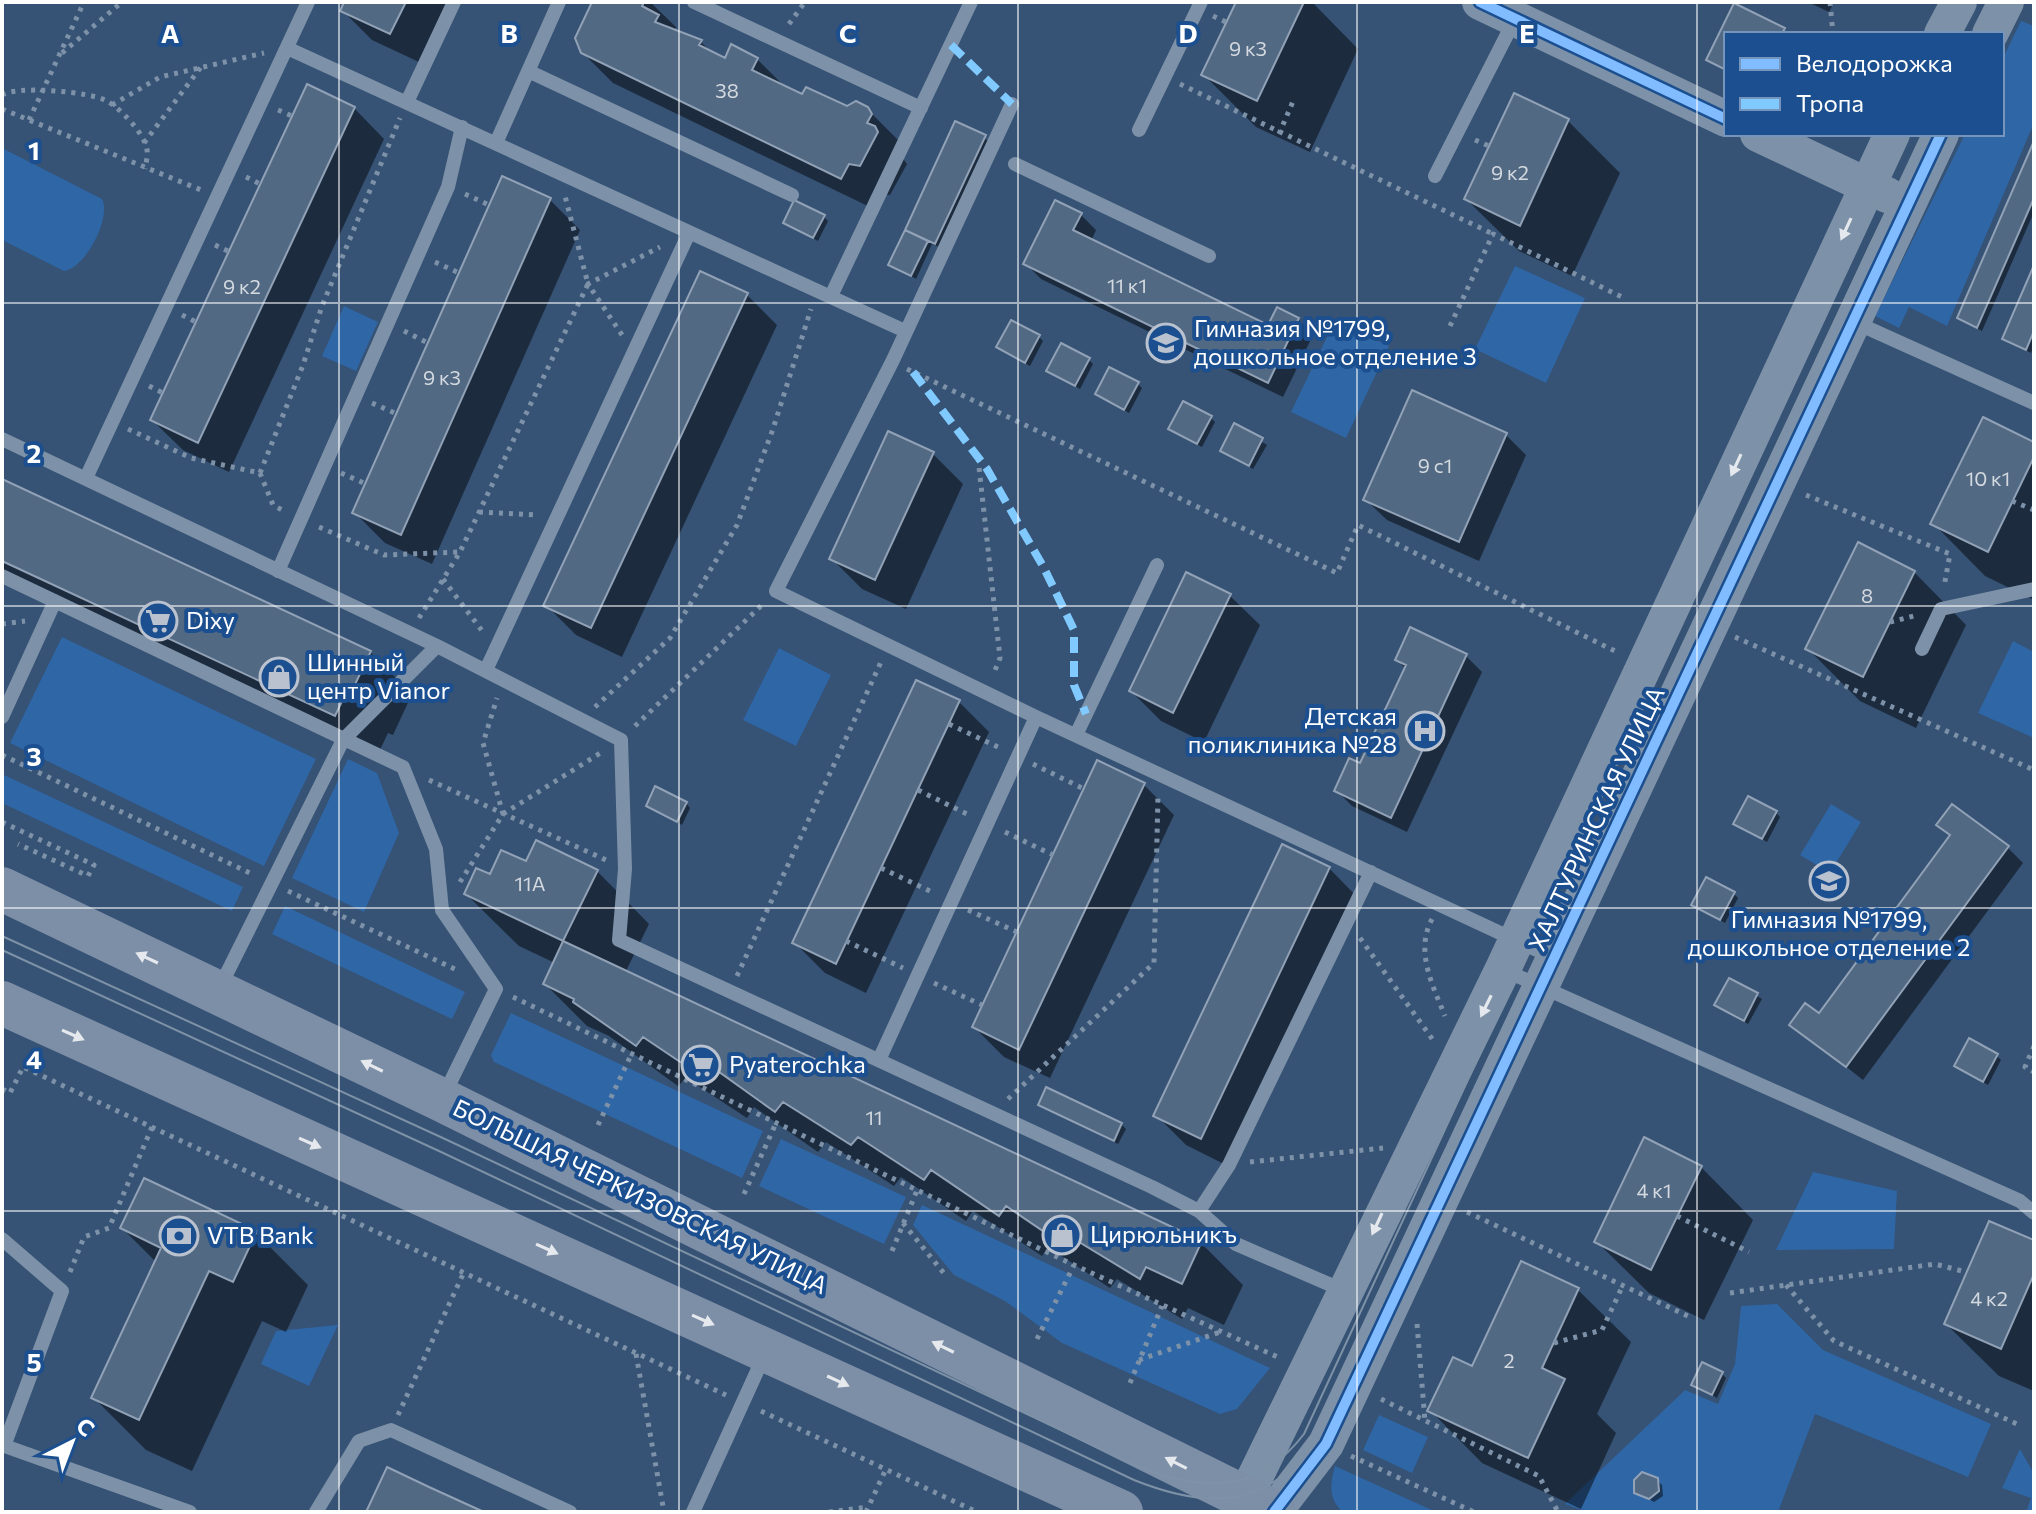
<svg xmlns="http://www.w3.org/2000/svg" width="2036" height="1514" font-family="Commissioner,sans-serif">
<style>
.green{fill:#2f66a5}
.shadow{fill:#0007}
.building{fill:#526984;stroke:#92a2b6;stroke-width:2}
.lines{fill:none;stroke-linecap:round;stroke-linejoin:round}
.path{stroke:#7d92a8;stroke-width:5;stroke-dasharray:4 6;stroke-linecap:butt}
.service{stroke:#7d92a8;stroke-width:14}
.tertiary{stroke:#7d92a8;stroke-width:36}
.primary{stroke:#7d8ea7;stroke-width:44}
.tram{stroke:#7e92a7;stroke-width:2}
.quiet{stroke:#80caff;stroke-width:8;stroke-dasharray:16 8;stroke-linecap:butt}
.cycleway-casing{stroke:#1b4f8f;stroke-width:15}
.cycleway{stroke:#80bcff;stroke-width:10}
.oneway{fill:#e5e9ee}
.oneway2{fill:#e5e8ed}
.grid{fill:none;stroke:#fff;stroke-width:2;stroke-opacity:0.55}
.labels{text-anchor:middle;stroke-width:8;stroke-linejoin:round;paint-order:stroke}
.number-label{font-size:20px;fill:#d4dae0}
.poi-label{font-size:24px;fill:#fff;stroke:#1b4f8f;text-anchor:start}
.street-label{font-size:24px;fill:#fff;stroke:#1b4f8f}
.grid-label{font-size:26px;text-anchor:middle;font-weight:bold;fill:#fff;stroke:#1b4f8f;stroke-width:8;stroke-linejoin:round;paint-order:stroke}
</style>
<rect width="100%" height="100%" fill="#365274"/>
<!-- green -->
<path class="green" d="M2021 21 2034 26V123L1947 326 1909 307 1899 328 1875 316 1965 134H2002V60Z
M2 148 102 199C112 217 85 269 64 271L2 240Z
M1515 266 1585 298 1546 383 1475 349Z
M344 306 378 322 356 371 322 356Z
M1335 320 1389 346 1346 438 1291 412Z
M62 637 316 759 264 866 10 743Z
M2013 641 2034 652V738L1978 713Z
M779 648 831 675 796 746 743 720Z
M348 759 377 773 399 833 364 912 292 878Z
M2 774 243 887 232 911 2 803Z
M1831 804 1861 822 1830 873 1800 855Z
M285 906 465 992 452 1019 272 934Z
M511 1013 763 1131 742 1178 494 1062 491 1055Z
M781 1139 906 1197 884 1244 759 1186Z
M1813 1172 1897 1191 1894 1249 1776 1250Z
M922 1205 1270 1368 1237 1409 1220 1414 1062 1343 1005 1301 954 1275 913 1225Z
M1777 1304 1823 1350 1991 1424 1968 1477 1815 1414 1778 1512H1587L1565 1504 1685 1390 1718 1404 1735 1364 1741 1306Z
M338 1325 309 1386 261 1364 276 1331Z
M1379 1415 1428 1437 1412 1473 1363 1450Z
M2020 1449 2034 1474V1512H2026L2031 1498 2002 1488Z
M1335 1466 1436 1512H1343C1328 1499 1330 1484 1335 1466Z"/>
<!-- shadow -->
<path class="shadow" d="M346 2H449L421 63 372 40 342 10Z
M594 2H650L676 27 674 32 701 42 713 54 726 60 757 59 787 89 847 108 867 109 898 140V152L907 164 890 195 879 193 872 208 613 83 582 52Z
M1238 2H1312L1358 49 1310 152 1256 127 1204 75Z
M1808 2H1834L1829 12Z
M354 108 384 139 229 472 183 450 152 420Z
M1568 121 1620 173 1572 276 1519 251 1466 199Z
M956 124 989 141 939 247 932 244 916 279 891 264Z
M2034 146V212L1982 331 1959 318Z
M550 200 580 230 432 564 385 543 355 513Z
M1081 215 1096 230 1091 241 1269 327 1298 319 1313 335 1283 397 1041 279 1026 264Z
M824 217 828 221 818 241 785 223Z
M2034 270V345L2031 353 2004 339Z
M747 295 777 325 622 657 576 635 546 605Z
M1039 337 1043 341 1030 366 998 347Z
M1089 360 1093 364 1080 389 1048 370Z
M1138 384 1142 388 1129 413 1097 394Z
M1211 418 1215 422 1202 447 1175 433Z
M1235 426 1267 445 1253 469 1222 450Z
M1505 434 1526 455 1479 561 1387 520 1366 500Z
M2034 444V600L1985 576 1933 523Z
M933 454 963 484 906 609 862 589 831 558Z
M2 481 370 652 412 694 393 735 388 733 377 756 2 582Z
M1914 572 1966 625 1916 728 1860 701 1808 649Z
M1229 595 1260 625 1204 742 1161 721 1131 691Z
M1411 630 1466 656 1482 672 1407 832 1352 806 1336 790 1361 765 1406 669 1397 660Z
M959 702 989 732 866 993 825 973 795 943Z
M1144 785 1174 815 1050 1078 1004 1057 974 1027Z
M686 803 690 808 682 825 648 806Z
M1776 813 1780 817 1767 842 1735 823Z
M1939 825 2007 847 2023 863 1863 1080 1792 1024 1820 1016 1951 837Z
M527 864 597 871 649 924 625 973 1201 1243 1243 1285 1224 1325 1188 1308 1182 1319 1117 1279 1110 1288 1048 1247 1042 1256 973 1211 966 1221 901 1177 894 1186 826 1142 818 1152 754 1107 747 1118 686 1078 678 1086 609 1036 587 1026 545 984 555 963 519 946 466 894 491 877Z
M1329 868 1359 899 1232 1168 1186 1145 1156 1115Z
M1734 894 1738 898 1725 923 1693 904Z
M1730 980 1762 999 1748 1024 1717 1005Z
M1997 1056 2001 1060 1988 1085 1957 1066Z
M1040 1105 1121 1124 1126 1129 1118 1144Z
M1701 1167 1753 1220 1704 1320 1649 1293 1596 1241Z
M122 1228 256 1233 308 1285 286 1332 262 1321 192 1471 146 1450 94 1398 157 1263Z
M2034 1242V1391L1999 1376 1946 1324Z
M1578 1290 1631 1342 1597 1414 1616 1433 1581 1509 1482 1463 1430 1410 1473 1368Z
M1722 1374 1726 1378 1717 1398 1693 1384Z
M1657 1480 1662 1485 1663 1496 1654 1502 1636 1492Z"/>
<!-- building -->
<path class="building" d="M344 2H406L390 34 340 11Z
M592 2H644L642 6 659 15 655 22 702 40 699 45 725 58 731 44 758 58 752 70 802 94 806 87 847 106 856 101 868 107 872 114 867 123 875 126 878 132 860 166 849 164 841 179 581 53 575 38Z
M1236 2H1304L1257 101 1201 75Z
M1734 3 1785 28 1782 34H1726V70L1706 60Z
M307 84 355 107 198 443 150 420Z
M1514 93 1569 119 1520 226 1464 199Z
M955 121 986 135 935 244 905 230Z
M2034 141V198L1977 328 1957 318Z
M502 176 551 198 401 535 352 513Z
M794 200 825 215 813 238 783 223Z
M1055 200 1082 213 1073 230 1268 325 1277 307 1299 318 1268 383 1023 264Z
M905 230 928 241 911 276 888 265Z
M2034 265V331L2026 350 2002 339Z
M700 271 748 293 591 628 543 606Z
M1011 320 1040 335 1025 363 996 347Z
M1061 343 1090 358 1075 386 1046 371Z
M1109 367 1139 382 1124 410 1095 394Z
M1412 390 1507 433 1459 542 1363 500Z
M1183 401 1212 416 1197 444 1168 429Z
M1983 417 2034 442V457L1988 552 1930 524Z
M1234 423 1263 438 1249 466 1220 451Z
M888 431 934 452 875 580 829 559Z
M2 479 371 651 350 695 346 693 335 716 2 561Z
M1858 542 1915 571 1863 677 1805 649Z
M1186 572 1231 594 1173 713 1129 691Z
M1410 627 1467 654 1391 818 1334 791 1349 758 1360 763 1406 665 1395 660Z
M916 680 960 700 836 964 792 943Z
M1097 760 1145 783 1019 1050 972 1027Z
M655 786 687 802 677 822 646 806Z
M1748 796 1777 811 1762 839 1733 824Z
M1952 804 2009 846 1846 1067 1789 1025 1805 1003 1819 1013 1950 835 1936 825Z
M536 840 598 870 563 941 464 894 476 868 490 874 501 850 526 861Z
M1282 844 1330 867 1201 1139 1153 1116Z
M1706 877 1735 892 1720 920 1691 905Z
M563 941 1202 1241 1182 1284 1146 1267 1140 1279 1074 1239 1068 1248 1006 1206 999 1216 931 1170 924 1180 858 1137 851 1145 783 1102 775 1112 712 1067 704 1078 643 1037 636 1046 573 1002 574 999 543 984Z
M1729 978 1758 993 1744 1021 1714 1005Z
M1969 1038 1998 1054 1983 1082 1954 1066Z
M1046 1087 1122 1123 1114 1141 1038 1105Z
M1644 1137 1702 1166 1651 1270 1594 1242Z
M144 1178 257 1231 233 1282 209 1271 139 1420 91 1398 161 1248 120 1228Z
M1989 1221 2034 1240V1274L2001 1349 1944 1324Z
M1521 1261 1579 1288 1542 1368 1565 1379 1528 1458 1427 1411 1453 1357 1472 1366Z
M1702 1362 1723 1372 1712 1395 1691 1385Z
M387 1467 429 1487 484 1512H366Z
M1642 1472 1658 1478 1659 1491 1649 1499 1634 1493V1480Z"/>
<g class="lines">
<!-- path -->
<path class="path" d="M1830 2 1833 34
M1213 16 1226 22
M789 24 805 2
M62 53 122 2
M1180 84 1493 234
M2 95C17 85 92 92 107 101 121 109 145 134 147 150 148 155 146 163 145 169
M112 105 160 77 264 53
M2 109 201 190
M278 110 292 116
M29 120 84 2
M1279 134 1294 99
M1475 140 1489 146
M144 143 201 67
M246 177 260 184
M465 194 489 205
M215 245 228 251
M435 262 459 273
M182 315 196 322
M1450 326 1493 234 1626 299
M404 331 428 343
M622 335 588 284 660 247
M907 369 1337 573 1358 525 1619 653
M149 386 163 393
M372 403 397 414
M128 429 191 458 260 473 303 365 322 306 400 118
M978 458 1000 658 993 675
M260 473 273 505 284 511
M341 473 366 484
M1806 495 1950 554 1944 587
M2012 501 2034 510
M479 512 537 515
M319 527 384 555 459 552
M443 579 483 632
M419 618 460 552 588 284 565 196
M1890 622 1918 615
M2 624 25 621
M1735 637 2034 770
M595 707 670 638 737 525 773 429 811 309
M949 724 1002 749
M635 726 764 603
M2 755 254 875
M1033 764 1084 789
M429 780 606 860
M918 790 971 816
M503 814 602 752
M2 822 94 865 88 876 18 844
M1005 832 1053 855
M881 868 934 893
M460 882 503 814 483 743 497 698
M288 891 457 970
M968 910 1017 932
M1432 919C1415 951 1432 984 1445 1016
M1360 938 1433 1040
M846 941 903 968
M737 976 881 662
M934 983 982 1005
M513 997 1074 1265 1282 1359
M2034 1046 2025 1067 2034 1072
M2 1089 10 1093 23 1067 726 1395
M1008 1099 1154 963 1158 796
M598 1125 631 1055
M1250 1162 1383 1148
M744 1194 776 1123
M1467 1212 1692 1318
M1677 1216 1749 1252
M903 1223 947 1277
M892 1251 918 1188
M70 1272 84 1237 109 1228 152 1127
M1786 1285 1834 1341 2017 1424
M1730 1293 1935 1264 1966 1272
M1417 1324 1425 1421
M1037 1339 1074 1265
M1554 1343 1602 1330 1623 1285
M636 1354 664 1512
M1139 1360 1220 1332
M1130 1383 1162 1306
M1381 1399 1539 1476 1558 1512
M761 1411 977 1512
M398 1415 464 1272
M1351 1456 1474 1512
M829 1512 868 1507
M866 1512 886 1469"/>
<!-- service -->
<path class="service" d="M694 2 921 108
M287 48 905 331
M528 71 792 195
M407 102 454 2
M1012 104 893 360 776 591 1036 717 1552 957
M1139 130 1201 2
M496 143 559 2
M1015 164 1209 256
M1435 176 1515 19
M831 296 971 2
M1852 321 2034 403
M2 439 437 646 621 740 625 869 619 940 1152 1187 1199 1211 1236 1244 1345 1291
M86 478 308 2
M278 571 448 187 462 127
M2 576 403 767 436 849 442 910 496 989 444 1095
M1922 649 1941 609 2034 589
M486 670 689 233
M2 717 55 601
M1076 735 1157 565
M1504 970 2020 1201 2034 1213
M219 989 343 740 437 646
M879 1060 1036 717
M1199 1211 1229 1165 1371 872
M2 1239 62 1291 4 1446
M2 1445 190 1512
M316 1512 359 1441 391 1430 570 1512
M693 1512 764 1356"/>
<!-- tertiary -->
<path class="tertiary" d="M1480 2 1726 119
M1942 34 1959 2
M1990 34 2006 2
M1758 134 1887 195
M1238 1512 1503 969 1892 134
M1274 1512 1326 1444 1941 134"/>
<!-- primary -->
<path class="primary" d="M2 889 442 1100 1274 1512
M2 1003 1121 1512"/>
<!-- tram -->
<path class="tram" d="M1960 34 1976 2
M1975 34 1991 2
M2 936 445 1139 1139 1467C1204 1492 1258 1494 1304 1434L1857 239 1910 134
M2 950 439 1151 1134 1480C1206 1509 1269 1510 1315 1439L1870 245 1925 134"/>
<!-- quiet -->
<path class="quiet" d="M951 45 1012 104
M913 372 987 469 1044 568 1074 630V685L1086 714"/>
<!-- cycleway casing -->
<g class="cycleway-casing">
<path id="cycleway" d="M1480 2 1726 119
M1274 1512 1326 1444 1941 134"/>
</g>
<!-- cycleway -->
<use href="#cycleway" class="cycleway"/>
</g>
<!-- one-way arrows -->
<defs><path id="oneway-solid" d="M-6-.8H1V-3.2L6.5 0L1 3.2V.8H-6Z" transform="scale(2)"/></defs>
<g class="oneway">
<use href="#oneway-solid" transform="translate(1846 229) rotate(115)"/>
<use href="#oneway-solid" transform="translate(1736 465) rotate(115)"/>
<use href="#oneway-solid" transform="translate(1486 1006) rotate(116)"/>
<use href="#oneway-solid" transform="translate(1377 1224) rotate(115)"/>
</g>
<g class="oneway2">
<use href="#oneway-solid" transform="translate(147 958) rotate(-155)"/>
<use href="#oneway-solid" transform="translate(73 1035) rotate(24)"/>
<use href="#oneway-solid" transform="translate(372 1066) rotate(-154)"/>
<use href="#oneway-solid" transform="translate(310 1143) rotate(24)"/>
<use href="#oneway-solid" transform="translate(547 1249) rotate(24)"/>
<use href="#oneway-solid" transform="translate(703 1320) rotate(24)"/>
<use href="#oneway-solid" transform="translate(943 1347) rotate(-154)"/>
<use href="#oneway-solid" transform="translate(838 1381) rotate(25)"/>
<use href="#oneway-solid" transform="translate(1176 1463) rotate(-153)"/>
</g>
<!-- grid -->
<path class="grid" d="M339 2V1512M679 2V1512M1018 2V1512M1357 2V1512M1697 2V1512M2 303H2034M2 606H2034M2 908H2034M2 1211H2034"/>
<!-- icons -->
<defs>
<g id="school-ring" transform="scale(2)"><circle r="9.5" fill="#1b4f8f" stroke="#b9c2ce" stroke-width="1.5"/><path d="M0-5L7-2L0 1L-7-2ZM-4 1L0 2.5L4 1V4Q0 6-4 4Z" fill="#b9c2ce"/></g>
<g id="supermarket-ring" transform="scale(2)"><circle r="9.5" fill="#1b4f8f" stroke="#b9c2ce" stroke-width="1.5"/><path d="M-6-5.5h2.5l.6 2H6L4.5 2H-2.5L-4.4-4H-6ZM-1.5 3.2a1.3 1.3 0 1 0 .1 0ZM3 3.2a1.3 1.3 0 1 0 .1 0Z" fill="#b9c2ce"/></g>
<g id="shop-ring" transform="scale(2)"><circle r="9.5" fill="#1b4f8f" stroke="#b9c2ce" stroke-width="1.5"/><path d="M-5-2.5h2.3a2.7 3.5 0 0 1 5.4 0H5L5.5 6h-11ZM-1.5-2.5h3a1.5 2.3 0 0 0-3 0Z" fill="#b9c2ce"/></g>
<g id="hospital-ring" transform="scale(2)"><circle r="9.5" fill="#1b4f8f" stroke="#b9c2ce" stroke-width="1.5"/><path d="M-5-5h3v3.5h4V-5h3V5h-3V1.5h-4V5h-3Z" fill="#b9c2ce"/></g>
<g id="bank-ring" transform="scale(2)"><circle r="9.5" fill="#1b4f8f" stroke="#b9c2ce" stroke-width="1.5"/><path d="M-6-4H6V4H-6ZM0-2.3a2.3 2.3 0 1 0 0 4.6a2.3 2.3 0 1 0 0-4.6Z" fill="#b9c2ce"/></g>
</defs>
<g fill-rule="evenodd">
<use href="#school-ring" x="1166" y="343"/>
<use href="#supermarket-ring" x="158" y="621"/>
<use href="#shop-ring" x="279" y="677"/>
<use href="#hospital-ring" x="1425" y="731"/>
<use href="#school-ring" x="1829" y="881"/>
<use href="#supermarket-ring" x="701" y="1065"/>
<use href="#shop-ring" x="1062" y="1235"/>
<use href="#bank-ring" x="179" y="1236"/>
</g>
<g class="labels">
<!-- number labels -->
<g class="number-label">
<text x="1248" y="56">9 к3</text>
<text x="727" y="98">38</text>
<text x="1510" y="180">9 к2</text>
<text x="1127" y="293">11 к1</text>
<text x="242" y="294">9 к2</text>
<text x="442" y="385">9 к3</text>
<text x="1435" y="473">9 с1</text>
<text x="1988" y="486">10 к1</text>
<text x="1867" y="603">8</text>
<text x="530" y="891">11А</text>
<text x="874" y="1125">11</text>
<text x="1654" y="1198">4 к1</text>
<text x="1989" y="1306">4 к2</text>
<text x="1509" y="1368">2</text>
</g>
<!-- poi labels -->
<g class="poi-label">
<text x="1194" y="337">Гимназия №1799,<tspan x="1194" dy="28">дошкольное отделение 3</tspan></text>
<text x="186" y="629">Dixy</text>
<text x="307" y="671">Шинный<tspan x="307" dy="28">центр Vianor</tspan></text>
<text x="1397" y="725" text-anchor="end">Детская<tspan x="1397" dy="28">поликлиника №28</tspan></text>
<text x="1829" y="928" text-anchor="middle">Гимназия №1799,<tspan x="1829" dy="28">дошкольное отделение 2</tspan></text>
<text x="729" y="1073">Pyaterochka</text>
<text x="1090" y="1243">Цирюльникъ</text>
<text x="207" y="1244">VTB Bank</text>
</g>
<!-- street labels -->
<g class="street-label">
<text transform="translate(1597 819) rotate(-65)" y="8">ХАЛТУРИНСКАЯ УЛИЦА</text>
<text transform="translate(640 1197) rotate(26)" y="8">БОЛЬШАЯ ЧЕРКИЗОВСКАЯ УЛИЦА</text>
</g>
</g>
<g class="grid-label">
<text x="170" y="43">A</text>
<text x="509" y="43">B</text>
<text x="848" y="43">C</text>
<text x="1188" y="43">D</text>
<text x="1527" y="43">E</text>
<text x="34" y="160">1</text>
<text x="34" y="463">2</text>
<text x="34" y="766">3</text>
<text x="34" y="1069">4</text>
<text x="34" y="1372">5</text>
</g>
<!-- border -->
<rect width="2036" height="1514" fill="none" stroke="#ffffff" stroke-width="8"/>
<!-- legend -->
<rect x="1724" y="32" width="280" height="104" fill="#1b4f8f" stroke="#7695bc" stroke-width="2"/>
<rect x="1740" y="58" width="40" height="12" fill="#80bcff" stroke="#7695bc" stroke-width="2"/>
<text x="1796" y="72" font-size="24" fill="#ffffff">Велодорожка</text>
<rect x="1740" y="98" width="40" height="12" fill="#80caff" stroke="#7695bc" stroke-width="2"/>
<text x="1796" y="112" font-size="24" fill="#ffffff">Тропа</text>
<!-- north arrow -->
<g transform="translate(72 1442) rotate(42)" stroke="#1b4f8f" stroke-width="6" paint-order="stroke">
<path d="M0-6L14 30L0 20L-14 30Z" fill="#ffffff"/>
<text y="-12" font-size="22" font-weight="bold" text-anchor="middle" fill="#ffffff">С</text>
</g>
</svg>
